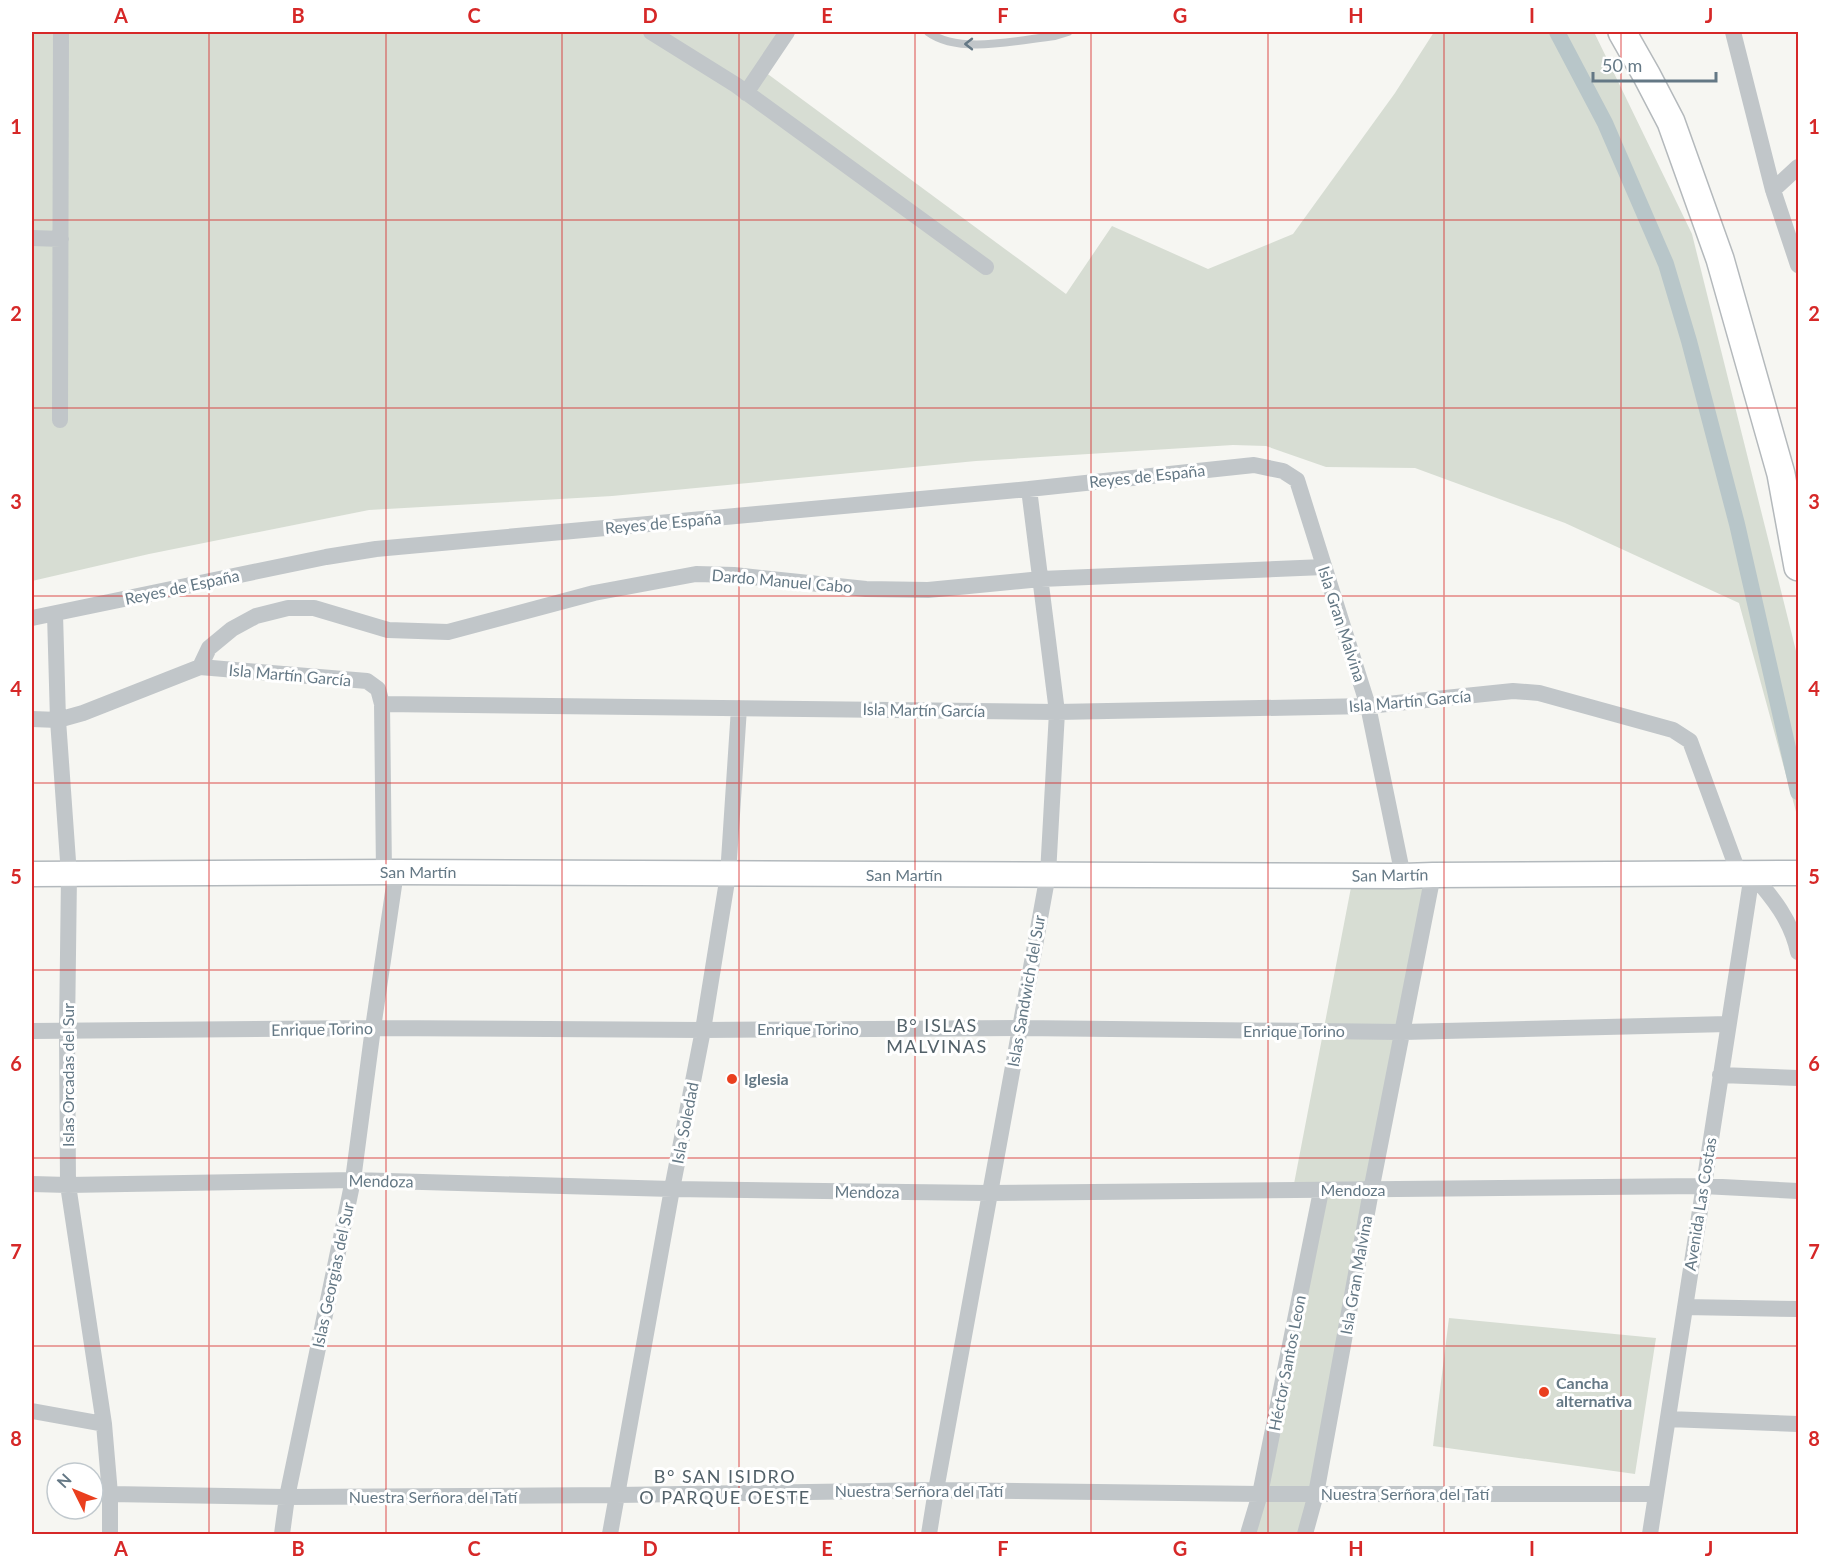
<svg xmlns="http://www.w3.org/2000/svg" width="1830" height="1566" font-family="Lato,sans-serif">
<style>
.green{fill:#d7ddd3}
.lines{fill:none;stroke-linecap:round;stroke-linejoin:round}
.canal{stroke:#b8c6c9;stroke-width:16}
.secondary-casing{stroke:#b3b9bd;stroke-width:27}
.primary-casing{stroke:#b4b9bc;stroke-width:30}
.lane{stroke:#c1c6c9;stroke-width:8}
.street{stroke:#c1c6c9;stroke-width:16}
.secondary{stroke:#fff;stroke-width:24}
.primary{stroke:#fff;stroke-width:27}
.oneway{stroke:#647885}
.grid{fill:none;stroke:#d62828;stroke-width:1.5;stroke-opacity:0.55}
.poi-dot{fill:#ea3f1e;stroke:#fff;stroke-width:2}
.labels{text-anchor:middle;stroke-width:6;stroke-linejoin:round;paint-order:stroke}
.street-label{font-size:16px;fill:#647885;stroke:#fff}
.poi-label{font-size:16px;font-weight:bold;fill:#647885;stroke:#fff;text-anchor:start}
.neighbourhood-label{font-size:18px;letter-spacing:1.5px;fill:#526169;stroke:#fff}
.neatline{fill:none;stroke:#d62828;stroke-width:2}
.grid-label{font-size:20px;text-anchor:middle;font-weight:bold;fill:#d62828}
</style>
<rect width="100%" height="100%" fill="#f6f6f2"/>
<!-- green -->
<path class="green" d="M32 32H793L765 72 1066 294 1112 226 1208 269 1293 234 1395 93 1434 32H1594L1692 234 1798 659V819L1739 603 1565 523 1415 468 1326 467 1266 446 1233 445 976 461 612 496 369 510 149 554 32 581Z
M1432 876 1305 1534H1249L1322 1190 1293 1189 1353 877Z
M1449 1318 1656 1338 1635 1474 1433 1446Z"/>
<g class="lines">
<!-- canal -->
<path class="canal" d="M1557 32 1605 123 1666 264 1689 341 1737 524 1798 792"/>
<!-- secondary casing -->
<g class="secondary-casing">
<path id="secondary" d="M32 874 396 872 1403 876 1433 875 1798 873"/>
</g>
<!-- primary casing -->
<g class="primary-casing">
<path id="primary" d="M1622 32 1647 76 1671 122 1720 259 1781 474 1798 567"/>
</g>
<!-- lane -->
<path class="lane" d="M928 32C959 55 1018 40 1055 36L1068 32"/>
<!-- street -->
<path class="street" d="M651 32 736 85 986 267
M1733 32 1773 190 1798 265
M746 93 787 32
M1773 190 1798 167
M32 238 61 239
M60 420 61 32
M55 614 58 720 69 875 67 1032 68 1185 104 1424 110 1494V1534
M32 618 326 557 376 549 1029 489 1254 465 1283 471 1297 480 1368 706 1403 876
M200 667 209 648 232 629 256 616 288 608H314L388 630 448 632 594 593 696 574 734 575 866 589 928 590 1041 579 1324 567
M382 704 384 872
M32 719 58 720 83 713 200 667 367 681 378 689 382 704 1057 712 1368 706 1513 691 1539 693 1673 730 1690 741 1739 874
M1752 874C1773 898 1791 920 1798 952
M32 1031 373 1028 703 1030 1020 1028 1403 1032 1728 1024
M1720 1075 1798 1078
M32 1184 68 1185 353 1180 672 1189 989 1193 1703 1186 1798 1191
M1685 1307 1798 1309
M32 1411 104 1424
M1668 1419 1798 1424
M110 1494 287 1497 617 1495 936 1490 1260 1494H1656
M282 1534 287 1497 353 1180 373 1028 396 872
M610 1534 672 1189 703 1030 728 875 739 708
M929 1534 936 1490 1048 874 1057 712 1029 489
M1248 1534 1260 1494 1321 1191
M1305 1534 1316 1494 1371 1191 1433 875
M1650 1534 1752 874"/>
<!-- secondary -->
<use href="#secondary" class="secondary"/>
<!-- primary -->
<use href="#primary" class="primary"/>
</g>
<!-- one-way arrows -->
<defs><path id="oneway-chevron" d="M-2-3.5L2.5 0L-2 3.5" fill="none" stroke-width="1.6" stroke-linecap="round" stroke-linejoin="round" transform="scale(1.5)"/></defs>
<use class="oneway" href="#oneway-chevron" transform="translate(969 44) rotate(-180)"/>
<!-- grid -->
<path class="grid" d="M209 32V1534M386 32V1534M562 32V1534M739 32V1534M915 32V1534M1091 32V1534M1268 32V1534M1444 32V1534M1621 32V1534M32 220H1798M32 408H1798M32 596H1798M32 783H1798M32 970H1798M32 1158H1798M32 1346H1798"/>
<!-- markers -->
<g class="poi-dot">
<circle cx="732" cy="1079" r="6"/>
<circle cx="1544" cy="1392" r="6"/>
</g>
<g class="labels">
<!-- street labels -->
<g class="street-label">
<text transform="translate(1147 476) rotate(-6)" y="6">Reyes de España</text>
<text transform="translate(663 523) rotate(-5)" y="6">Reyes de España</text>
<text transform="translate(782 581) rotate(5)" y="6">Dardo Manuel Cabo</text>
<text transform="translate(182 587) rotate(-12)" y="6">Reyes de España</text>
<text transform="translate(1342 624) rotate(72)" y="6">Isla Gran Malvina</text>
<text transform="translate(290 675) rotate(5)" y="6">Isla Martín García</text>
<text transform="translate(1410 701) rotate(-5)" y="6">Isla Martín García</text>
<text transform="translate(924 710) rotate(1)" y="6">Isla Martín García</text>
<text x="418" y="878">San Martín</text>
<text x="904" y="881">San Martín</text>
<text transform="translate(1390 875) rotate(-1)" y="6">San Martín</text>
<text transform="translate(1026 991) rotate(-80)" y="6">Islas Sandwich del Sur</text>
<text transform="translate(322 1029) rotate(-1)" y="6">Enrique Torino</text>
<text x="808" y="1035">Enrique Torino</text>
<text x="1294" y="1037">Enrique Torino</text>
<text transform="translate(68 1075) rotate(-90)" y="6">Islas Orcadas del Sur</text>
<text transform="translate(685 1123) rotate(-79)" y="6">Isla Soledad</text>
<text transform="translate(381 1181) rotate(1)" y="6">Mendoza</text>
<text x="1353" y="1196">Mendoza</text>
<text transform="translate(867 1192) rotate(1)" y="6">Mendoza</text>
<text transform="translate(1700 1204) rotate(-81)" y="6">Avenida Las Costas</text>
<text transform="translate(333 1275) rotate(-78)" y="6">Islas Georgias del Sur</text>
<text transform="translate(1356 1275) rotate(-80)" y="6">Isla Gran Malvina</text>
<text transform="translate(1287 1363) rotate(-79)" y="6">Héctor Santos Leon</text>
<text x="919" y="1497">Nuestra Serñora del Tatí</text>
<text x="1405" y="1500">Nuestra Serñora del Tatí</text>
<text x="433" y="1503">Nuestra Serñora del Tatí</text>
</g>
<!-- poi labels -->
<g class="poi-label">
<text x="744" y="1085">Iglesia</text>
<text x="1556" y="1389">Cancha<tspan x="1556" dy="18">alternativa</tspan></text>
</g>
<!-- neighbourhood labels -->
<g class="neighbourhood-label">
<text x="937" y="1032">B° ISLAS<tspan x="937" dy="21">MALVINAS</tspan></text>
<text x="725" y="1483">B° SAN ISIDRO<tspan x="725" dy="21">O PARQUE OESTE</tspan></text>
</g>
</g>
<!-- border -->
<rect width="1830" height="1566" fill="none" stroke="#ffffff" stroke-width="66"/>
<!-- north arrow -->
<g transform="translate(75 1491) rotate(313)"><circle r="28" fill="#ffffff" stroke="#c1c9ce" stroke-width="1.5"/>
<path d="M0-4.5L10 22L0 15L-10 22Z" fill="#ea3f1e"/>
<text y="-9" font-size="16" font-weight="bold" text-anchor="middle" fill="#647885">N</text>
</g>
<!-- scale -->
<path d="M1593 72v9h123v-9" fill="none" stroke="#647885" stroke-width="3"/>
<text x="1602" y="72" font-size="18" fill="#647885" stroke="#ffffff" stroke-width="4.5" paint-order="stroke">50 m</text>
<rect x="33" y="33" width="1764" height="1500" class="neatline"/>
<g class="grid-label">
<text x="121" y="23">A</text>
<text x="298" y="23">B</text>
<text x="474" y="23">C</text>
<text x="650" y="23">D</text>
<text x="827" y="23">E</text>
<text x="1003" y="23">F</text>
<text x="1180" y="23">G</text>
<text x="1356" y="23">H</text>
<text x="1532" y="23">I</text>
<text x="1709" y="23">J</text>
<text x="16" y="134">1</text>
<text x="1814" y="134">1</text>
<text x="16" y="321">2</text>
<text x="1814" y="321">2</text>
<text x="16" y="509">3</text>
<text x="1814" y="509">3</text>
<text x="16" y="696">4</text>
<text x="1814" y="696">4</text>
<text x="16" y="884">5</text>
<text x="1814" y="884">5</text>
<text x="16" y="1071">6</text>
<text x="1814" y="1071">6</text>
<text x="16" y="1259">7</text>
<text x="1814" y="1259">7</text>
<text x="16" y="1446">8</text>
<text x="1814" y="1446">8</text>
<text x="121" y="1556">A</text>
<text x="298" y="1556">B</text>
<text x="474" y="1556">C</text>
<text x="650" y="1556">D</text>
<text x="827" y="1556">E</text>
<text x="1003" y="1556">F</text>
<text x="1180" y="1556">G</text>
<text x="1356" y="1556">H</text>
<text x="1532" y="1556">I</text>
<text x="1709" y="1556">J</text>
</g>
</svg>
